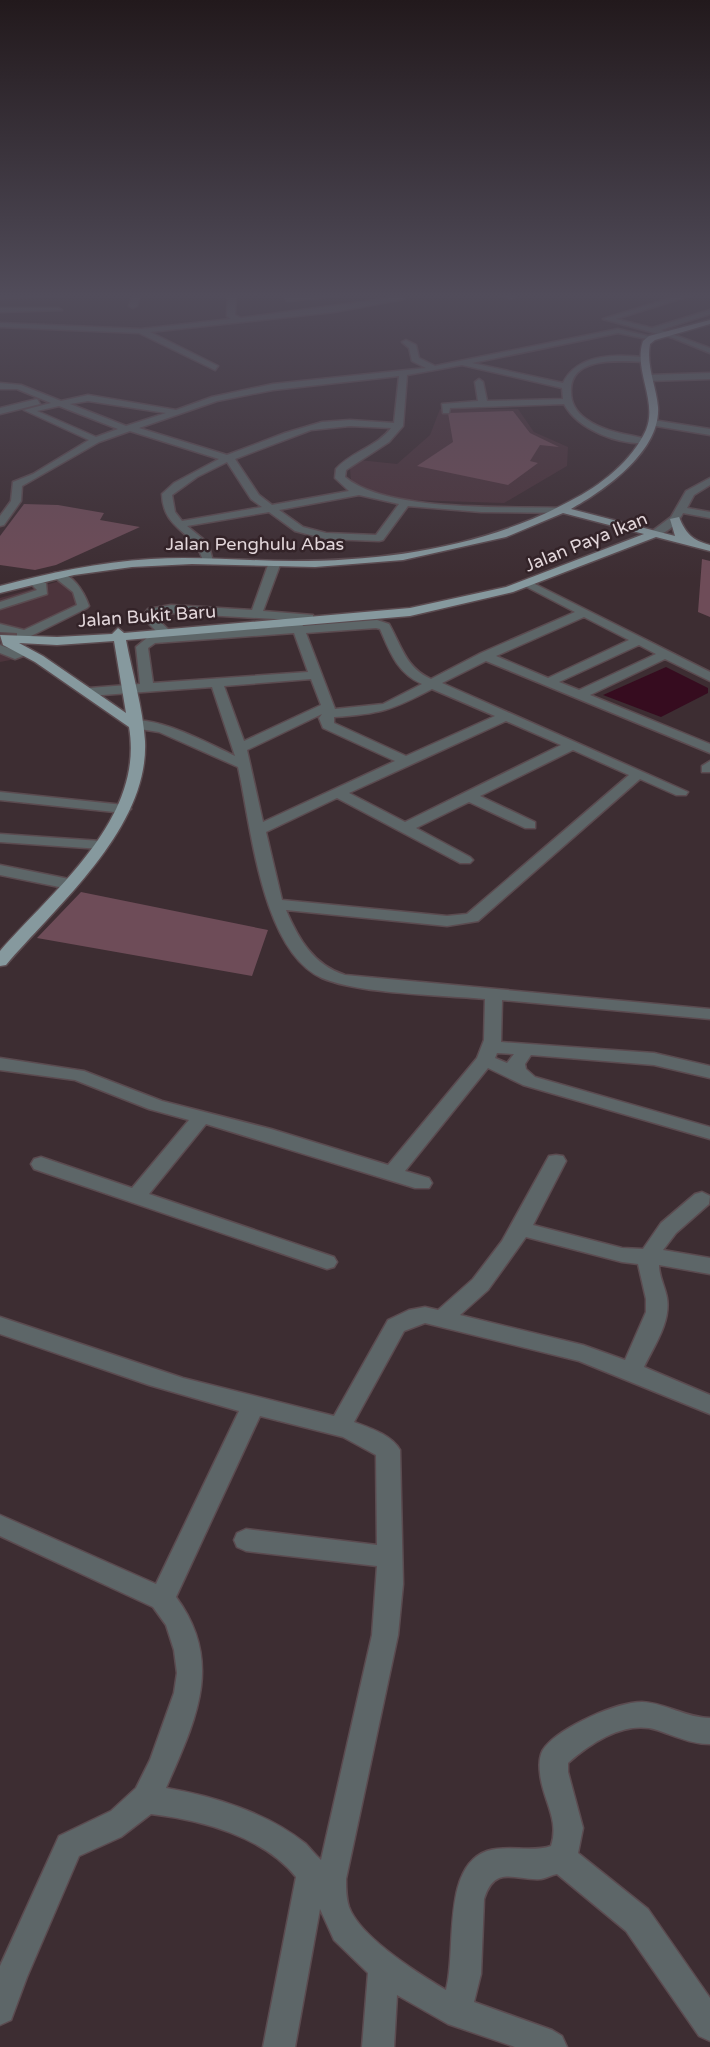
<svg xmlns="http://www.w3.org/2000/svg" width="710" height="2047" font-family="'Varela Round',sans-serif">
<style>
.built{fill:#4c343c}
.green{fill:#6e4c58}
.water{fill:#360c1f}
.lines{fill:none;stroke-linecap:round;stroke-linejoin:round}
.minor-casing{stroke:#5b4b50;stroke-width:3}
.major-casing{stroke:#5b4b50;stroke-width:3}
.minor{fill:#5d6668;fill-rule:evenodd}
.major{fill:#86999e;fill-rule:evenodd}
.labels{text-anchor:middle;stroke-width:5;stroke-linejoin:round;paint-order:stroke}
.far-street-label{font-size:18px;fill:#e2d6da;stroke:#332328}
</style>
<rect width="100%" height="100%" fill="#3d2d32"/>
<!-- built -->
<path class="built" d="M440 409H518L534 432 568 447 567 466 504 503 409 500 364 491 351 481 350 469 359 460 397 464 430 435Z
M70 578 82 589 86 609 5 646 21 658 0 662V598Z"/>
<!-- green -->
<path class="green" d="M513 411 530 433 559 447 540 445 530 461 538 463 508 485 417 466 453 442 448 413Z
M24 504 58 505 104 513 100 520 140 527 56 565 35 570 0 565V536Z
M702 559 710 561V617L698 612Z
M81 892 268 930 252 976 37 938Z"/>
<!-- water -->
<path class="water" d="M666 667 708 688V693L661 717 603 695Z"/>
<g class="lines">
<!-- minor casing -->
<g class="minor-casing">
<path id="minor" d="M134 293H141L137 306 133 308 129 306Z
M228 293H236L235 315 241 318 392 298 385 293H393L404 299 334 312 150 332 218 366 215 370 139 333 0 327V323L141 329 231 319 227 316Z
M281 293H288L290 297 333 294 337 296 287 301Z
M497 293H507L515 297 511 299Z
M687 293H698L616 319 652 328 710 310V314L661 330 710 348V353L673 338 603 319Z
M0 294H61L65 296 0 298Z
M0 308H58L62 310 0 312Z
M618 329 656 338 652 340 618 333 472 363 563 383C578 352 620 354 649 358L646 362C623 361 569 355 571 392 571 403 576 412 586 419 604 432 626 434 647 439V443C619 445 578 430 564 404L450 408 449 413H443L442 404 478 401 475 382 479 379 483 382 487 401 563 399 562 388 462 365 407 375 403 426 389 442 346 470 345 477C387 513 510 506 566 508L570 509V513L481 512 408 506 383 540 379 541 326 539 295 531 269 512 187 526 208 543 213 561 208 564 203 561C195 530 163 531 162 494L174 483 219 459 130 431 99 442 22 486 21 501 4 525 0 526V516L11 501 13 482 33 474 89 440 24 410 51 403 17 389H0V383L21 385 61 401 88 395 176 410 212 397 273 384 426 368 412 361 409 348 402 342 406 340 416 345 419 358 435 366ZM399 376 394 423 350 420 322 422 285 433 227 455 139 428 217 401 273 390ZM88 401 166 413 126 426 70 404ZM59 406 118 429 96 437 37 411ZM350 426 391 428C377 447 352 451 336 469L335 478 349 491 272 505 259 495 235 459 311 430ZM227 462 251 499 262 507 182 521 175 512 172 495 197 477ZM359 495 399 504 376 535 326 533 303 527 279 510Z
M710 373V379L649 381 645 378 649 375Z
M37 399 40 404 0 414V408Z
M653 420 710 429V435L650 425Z
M710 478V485L694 495 687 508 710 512V518L683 513C678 524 663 537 651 536V532L671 517 686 491Z
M274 562 280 565 263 611 313 615V619L301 620 303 626 377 620 389 624C402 647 406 668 431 679L481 653 575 612 525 586 523 584 529 581 710 672V681L665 659 590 695 710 744V753L486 661 442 683 688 792 686 795H676L640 779 478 921 447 926 286 910C298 938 313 965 345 975L710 1009V1019L502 1000 501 1042 654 1053 710 1066V1078L654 1065 531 1055 525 1064 526 1069 535 1077 710 1127V1139L523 1085 488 1068 405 1171 429 1178 432 1183 429 1188H415L206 1124 149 1194 334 1257 337 1262 334 1267 327 1269 34 1169 31 1164 34 1159 41 1157 132 1188 189 1120 149 1109 75 1080 0 1070V1058L84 1071 162 1101 271 1129 388 1165 477 1058 484 1040 485 999C442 995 359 994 322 978 261 951 251 824 238 767L159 732 133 728 126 724C145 709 214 746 235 756L212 687 89 696 83 692 89 688 140 684 136 647 148 637 161 636 142 617 148 609 171 605 252 610 268 565ZM171 613 292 620V626L170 635 169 630 154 616ZM584 617 629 640 548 678 496 656ZM376 628 380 629C390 652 397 673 422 684L383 704 335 709 306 633ZM294 633 308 672 153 683 148 648 155 643ZM639 645 656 654 579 690 559 682ZM311 679 321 705 244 741 224 686ZM432 689 495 716 406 756 334 723V717C380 714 392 710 432 689ZM322 714 319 718 323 728 395 761 263 822 247 750ZM506 721 561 745 405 822 349 793ZM573 750 629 775 467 914 447 916 282 900 266 832 337 798 460 863H470L473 860 470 857 416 828 469 802 525 828H535V822L480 796ZM497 1053 514 1054 507 1063 495 1058Z
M54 573C72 571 84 592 89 606L87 608 25 639H17V633L0 632V624L24 630 77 605 73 592 54 577Z
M30 579 46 583 47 594 0 609V602L37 590 28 581Z
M0 645 16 651 28 648 34 652 15 659 0 653Z
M710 761V772H702V766Z
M0 792 124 805 131 809 124 813 0 800Z
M0 834 101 841 108 845 101 849 0 842Z
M0 865 69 879 77 884 69 889 0 875Z
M556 1155 563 1156 566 1161 533 1225 622 1248 643 1249 661 1223 695 1194 702 1192 710 1196 709 1204 676 1233 663 1250 710 1258V1274L659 1265C659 1277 665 1286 667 1298 671 1322 654 1346 644 1367L710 1395V1414L579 1361 425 1323 404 1331 354 1422C370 1428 392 1435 400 1450L403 1584 398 1635 346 1879C346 1888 346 1898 349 1907 360 1937 419 1974 446 1990 457 1952 441 1867 487 1851 508 1844 530 1853 551 1846 560 1819 542 1799 540 1773 539 1765 539 1754 545 1747 561 1727 616 1702 642 1702 666 1703 686 1718 710 1718V1744C691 1744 675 1736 657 1730 625 1720 591 1743 568 1763V1772L583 1828 578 1853 648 1909 710 1998V2041L699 2036 626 1931 557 1874C552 1875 546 1878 541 1879 515 1881 495 1864 484 1899L481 1974 474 2002 552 2030 562 2036 567 2047H515L448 2024 397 1995 394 2047H362L368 1973 334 1940 320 1909 295 2047H263L296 1877C263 1836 201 1820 151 1814L121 1837 79 1856 27 1977 11 2020 0 2025V1966L59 1836 111 1811 136 1788 150 1760 174 1693 177 1673 174 1650 166 1625 153 1607 0 1536V1515L156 1584 239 1411 149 1385 0 1334V1317L183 1378 334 1416 388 1320 409 1310 425 1307 438 1310 473 1279 502 1241 549 1156ZM526 1237 622 1262 638 1264 646 1299V1312L625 1360 583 1345 460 1315 488 1290ZM260 1416 343 1437 376 1455 377 1545 246 1529 237 1533 234 1540 237 1547 246 1551 377 1566 372 1635 321 1860C315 1855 311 1849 306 1844 268 1813 213 1796 166 1788 195 1721 225 1663 176 1597Z"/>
</g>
<!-- major casing -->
<g class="major-casing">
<path id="major" d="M710 320V324L655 340 650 344C646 366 656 385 658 407 661 451 604 491 571 509L675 536 670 519 679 517C686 534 692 540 710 545V551L656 537 513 592 410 616 126 640C132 672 143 708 145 741 149 828 58 904 6 965L0 966V951C53 890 145 819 129 727L35 662 3 645 0 635 57 637 112 634 118 628 124 633 410 608 506 587 644 534 563 513 506 537 403 560 315 567 192 564 132 567 74 575 0 593V586C49 573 99 562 151 559 198 556 246 561 294 561 388 561 487 546 570 501 600 486 632 461 646 430 658 401 633 370 643 341L649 336ZM114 641 126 713 43 656 19 643 57 645Z"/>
</g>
<!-- minor -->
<use href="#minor" class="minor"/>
<!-- major -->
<use href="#major" class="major"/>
</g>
<!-- sky -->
<linearGradient id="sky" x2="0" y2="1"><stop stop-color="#22191c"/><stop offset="0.51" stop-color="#514c5a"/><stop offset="1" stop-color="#514c5a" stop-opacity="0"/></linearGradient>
<rect width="710" height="579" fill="url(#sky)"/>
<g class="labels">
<!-- far-street labels -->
<g class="far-street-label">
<text transform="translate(586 542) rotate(-22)" y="6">Jalan Paya Ikan</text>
<text x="255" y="550">Jalan Penghulu Abas</text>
<text transform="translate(147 616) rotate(-4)" y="6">Jalan Bukit Baru</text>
</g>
</g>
</svg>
